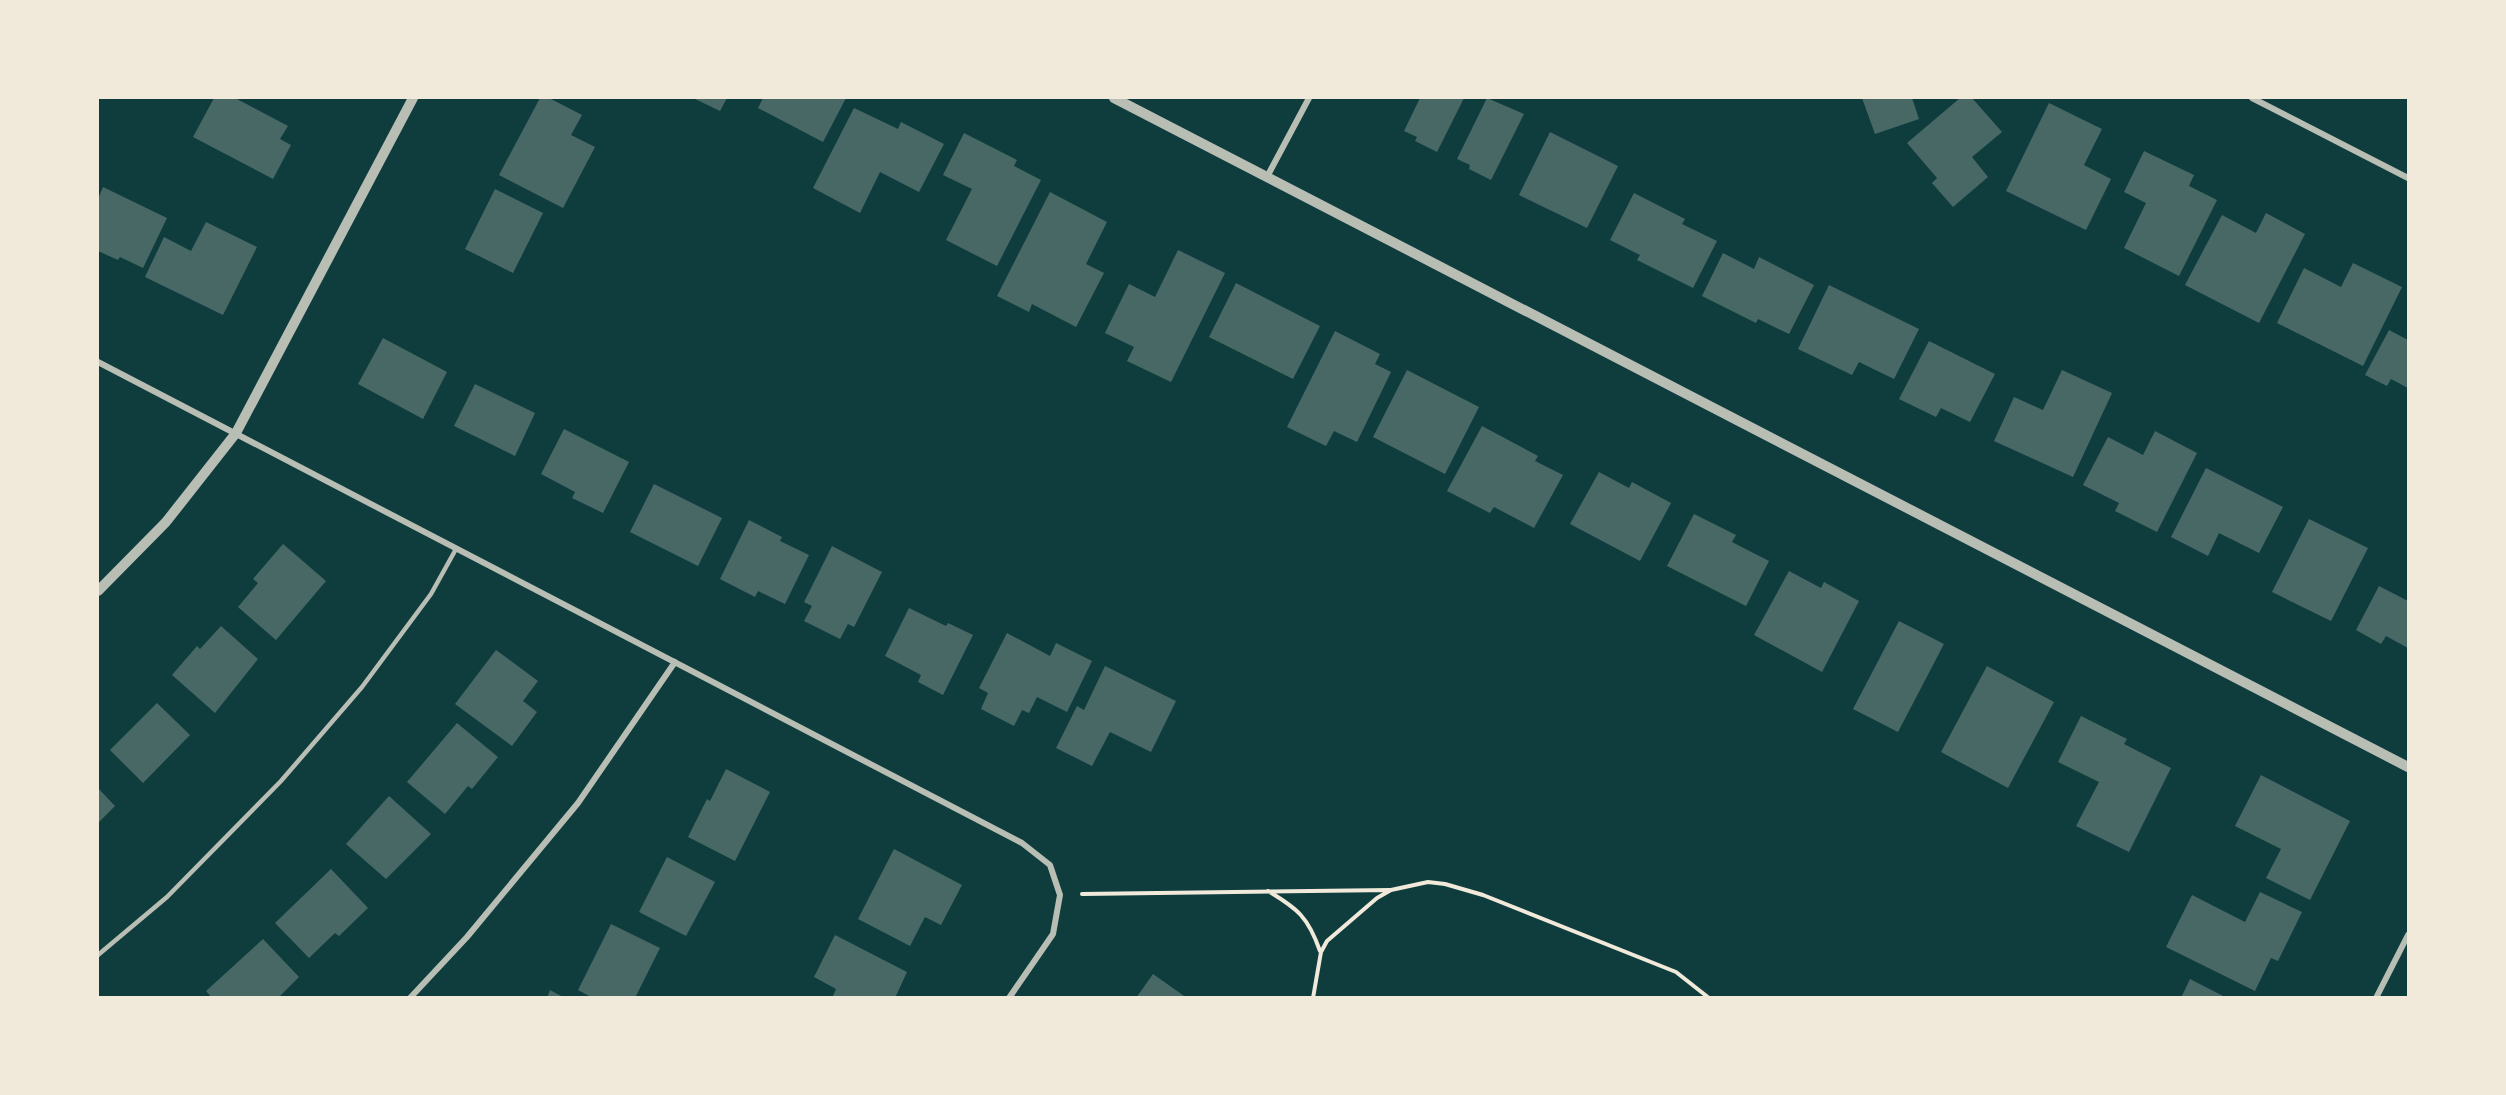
<svg xmlns="http://www.w3.org/2000/svg" width="2506" height="1095" font-family="Poppins,sans-serif">
<style>
.building{fill:#486865}
.lines{fill:none;stroke-linecap:round;stroke-linejoin:round}
.path{stroke:#f1e9da;stroke-width:4}
.service{stroke:#b8beb3;stroke-width:4.5}
.minor{stroke:#b8beb3;stroke-width:6}
.tertiary{stroke:#b8beb3;stroke-width:10}
</style>
<rect width="100%" height="100%" fill="#0f3d3e"/>
<!-- building -->
<path class="building" d="M214 98H235L288 126 280 139 291 145 273 179 193 137Z
M540 98H549L582 115 571 135 595 147 563 208 499 175Z
M693 98H727L720 111Z
M763 98H846L823 142 758 108Z
M1420 98H1464L1437 152 1415 141 1417 137 1404 131Z
M1487 98 1524 114 1491 180 1469 169 1470 165 1457 159Z
M1862 98H1912L1919 119 1875 134Z
M1960 98H1972L2002 132 1972 157 1988 177 1953 207 1932 183 1937 178 1907 143Z
M2049 103 2102 129 2084 165 2111 179 2086 230 2006 191Z
M854 108 898 129 901 122 944 144 919 192 880 172 860 213 813 188Z
M1550 132 1618 166 1587 228 1519 195Z
M964 133 1017 160 1014 166 1041 180 997 266 946 240 972 189 943 175Z
M2144 151 2194 175 2189 186 2217 200 2179 276 2124 248 2146 203 2124 192Z
M103 187 167 218 143 268 120 257 118 260 98 251V199Z
M495 189 543 213 513 273 465 249Z
M1050 192 1107 222 1086 264 1104 273 1076 327 1032 304 1029 312 997 296Z
M1634 193 1685 219 1682 224 1717 241 1693 288 1637 260 1640 255 1610 240Z
M2266 213 2305 234 2259 323 2185 285 2222 215 2256 233Z
M206 222 257 247 223 315 145 277 164 237 191 251Z
M1178 250 1225 273 1171 382 1127 361 1134 347 1105 333 1129 284 1155 297Z
M1723 253 1754 269 1759 257 1814 285 1789 334 1758 319 1756 323 1702 296Z
M2353 263 2402 287 2363 366 2277 323 2304 268 2341 287Z
M1236 283 1320 326 1293 379 1209 337Z
M1829 285 1919 329 1894 379 1859 362 1852 375 1798 349Z
M2389 330 2408 340V388L2391 379 2387 386 2365 375Z
M1335 331 1380 354 1375 364 1391 372 1357 442 1334 431 1326 446 1287 427Z
M383 338 447 372 423 419 358 384Z
M1929 341 1995 374 1970 422 1941 408 1936 417 1899 399Z
M1407 370 1479 407 1445 474 1373 437Z
M2062 370 2112 393 2073 477 1994 441 2014 397 2043 410Z
M475 384 535 413 515 456 454 426Z
M1482 426 1538 456 1535 461 1563 475 1534 528 1494 507 1490 513 1447 491Z
M564 429 629 462 603 513 572 498 575 492 541 474Z
M2155 431 2197 453 2157 532 2115 511 2119 503 2083 485 2108 437 2143 455Z
M2206 468 2283 507 2259 553 2219 533 2208 556 2171 537Z
M1599 472 1629 488 1632 482 1671 503 1640 561 1570 524Z
M654 484 722 518 698 566 630 532Z
M1694 514 1736 535 1732 542 1769 561 1746 606 1667 566Z
M2309 519 2368 548 2331 621 2272 592Z
M749 520 782 537 780 541 809 555 785 604 758 591 755 597 720 579Z
M283 544 326 581 276 640 238 607 258 583 253 579Z
M832 546 882 572 854 627 848 624 840 639 804 621 812 606 804 602Z
M1789 571 1821 588 1824 582 1859 601 1822 672 1754 635Z
M2379 586 2408 601V648L2386 636 2381 644 2356 630Z
M909 608 946 626 948 623 973 635 943 695 918 682 921 675 885 656Z
M1899 621 1944 644 1898 732 1853 709Z
M221 626 258 659 215 713 172 675 197 646 200 649Z
M1007 633 1050 656 1056 643 1092 661 1067 712 1037 697 1029 713 1022 710 1014 726 981 709 988 693 979 688Z
M496 650 538 681 523 701 537 712 512 746 455 704Z
M1105 666 1176 701 1151 752 1110 732 1092 766 1056 748 1077 706 1084 710Z
M1987 666 2054 702 2008 788 1941 752Z
M157 703 190 735 143 783 110 750Z
M2081 716 2127 739 2124 744 2171 768 2129 852 2076 826 2099 782 2058 762Z
M457 723 498 757 472 789 468 786 445 814 407 782Z
M726 769 770 792 735 861 688 837 707 799 710 801Z
M2261 775 2350 821 2310 900 2266 878 2281 849 2235 826Z
M98 788 115 806 98 823Z
M389 796 431 834 386 879 346 844Z
M894 849 962 885 941 925 925 917 910 946 858 919Z
M667 857 715 882 686 936 639 912Z
M331 869 368 908 339 936 335 933 309 958 275 923Z
M2260 892 2302 912 2278 961 2271 958 2255 991 2166 947 2192 895 2245 922Z
M611 924 660 948 635 998H593L578 990Z
M835 935 907 972 895 998H832L836 989 814 977Z
M263 939 299 977 278 998H212L206 991Z
M1153 974 1187 998H1136Z
M2190 979 2227 998H2181Z
M550 990 565 998H547Z"/>
<g class="lines">
<!-- path -->
<path class="path" d="M1268 891C1298 909 1308 917 1320 951
M1082 894 1390 890
M1313 998 1321 952 1327 941 1377 898 1391 890 1428 882 1445 884 1483 895 1676 972 1709 998"/>
<!-- service -->
<path class="service" d="M98 955 167 897 281 781 362 687 431 594 456 549"/>
<!-- minor -->
<path class="minor" d="M2252 98 2408 178
M1268 175 1309 98
M98 362 1022 843 1050 865 1060 895 1053 934 1009 998
M410 998 467 937 578 803 675 662
M2376 998 2408 935"/>
<!-- tertiary -->
<path class="tertiary" d="M1114 98 2408 767
M98 591 166 522 236 433 413 98"/>
</g>
<!-- border -->
<rect width="2506" height="1095" fill="none" stroke="#f1e9da" stroke-width="198"/>
</svg>
